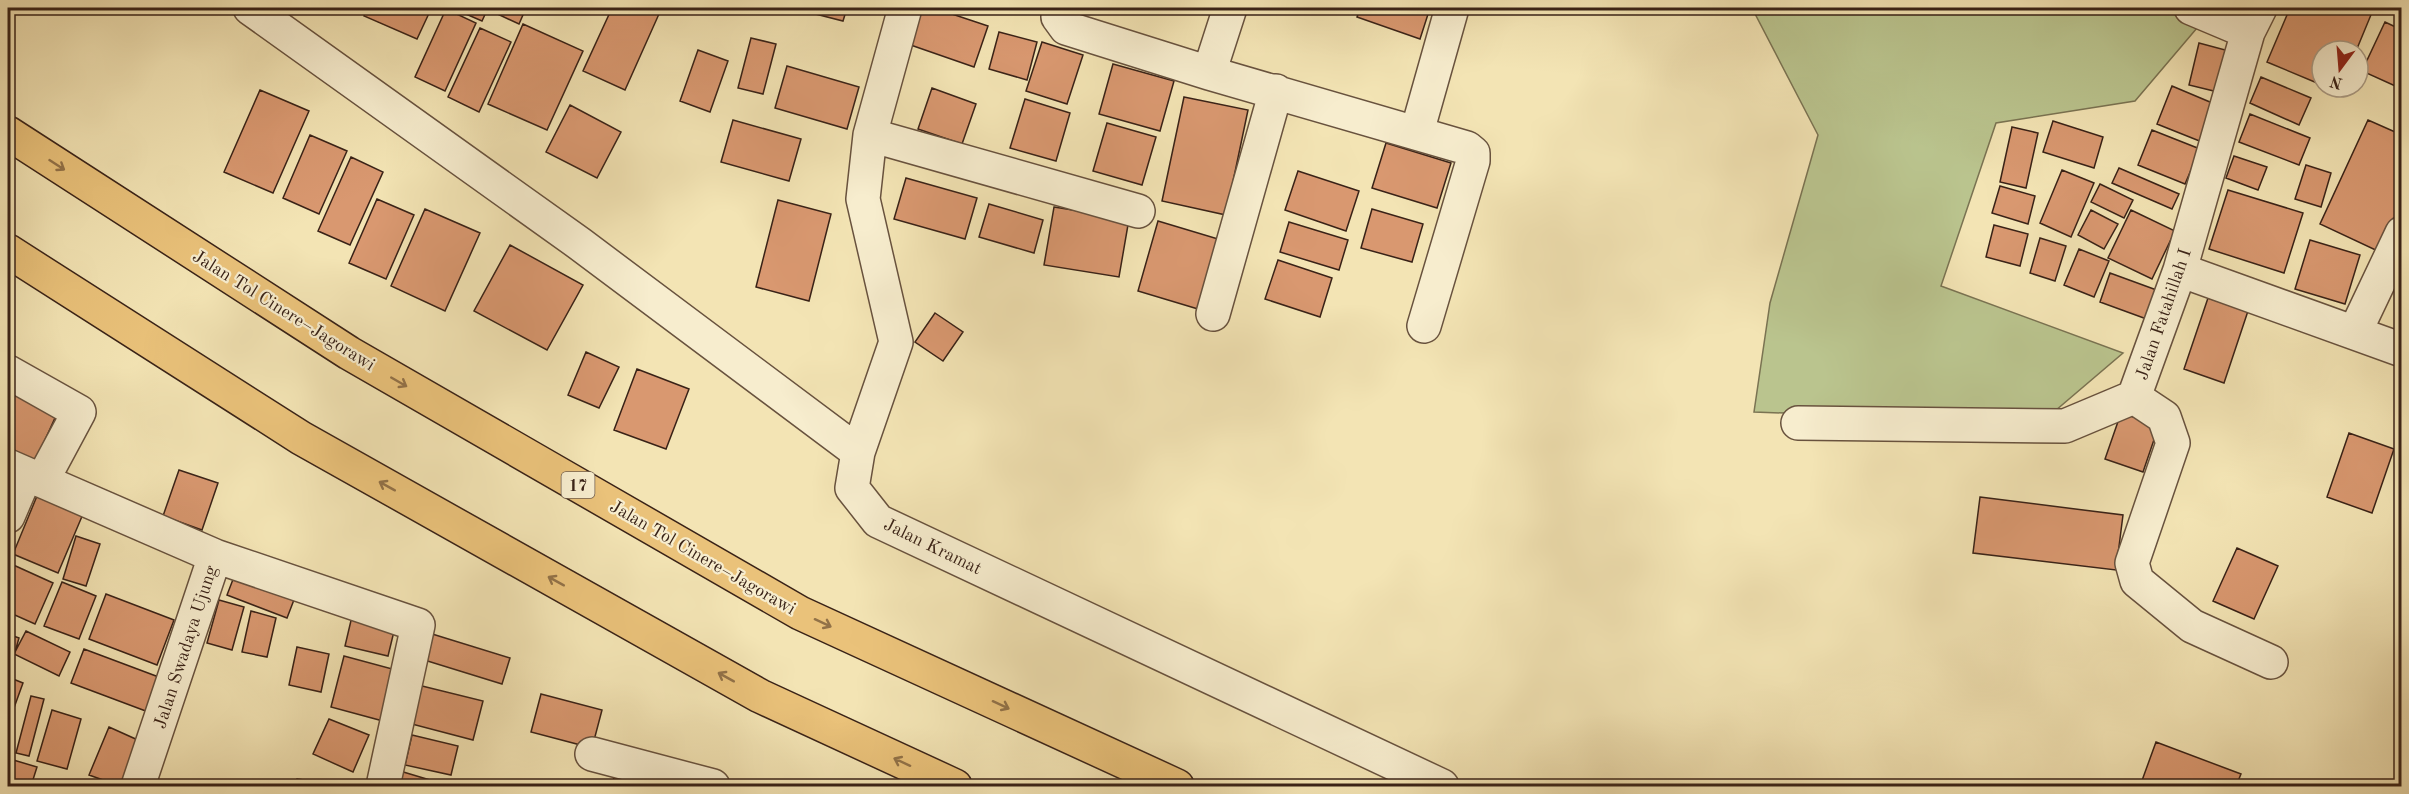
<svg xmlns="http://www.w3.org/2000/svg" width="2409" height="794" font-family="'Old Standard TT',serif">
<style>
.green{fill:#bac48e;stroke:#7a7352;stroke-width:1.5}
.building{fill:#d99870;stroke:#392217;stroke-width:1.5}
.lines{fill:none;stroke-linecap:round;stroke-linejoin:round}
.minor-casing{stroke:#68523e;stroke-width:36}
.motorway-casing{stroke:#392217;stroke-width:36}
.minor{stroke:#f7edce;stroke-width:33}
.motorway{stroke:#eac27a;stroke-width:33}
.oneway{stroke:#927248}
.labels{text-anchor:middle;stroke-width:4.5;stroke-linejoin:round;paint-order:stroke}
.shield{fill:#f7edce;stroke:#725f4e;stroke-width:1.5}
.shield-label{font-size:16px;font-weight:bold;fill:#392217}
.street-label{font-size:18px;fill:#392217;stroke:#f7edce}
</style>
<rect width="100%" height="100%" fill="#f3e4b4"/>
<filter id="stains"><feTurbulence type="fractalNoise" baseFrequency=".00333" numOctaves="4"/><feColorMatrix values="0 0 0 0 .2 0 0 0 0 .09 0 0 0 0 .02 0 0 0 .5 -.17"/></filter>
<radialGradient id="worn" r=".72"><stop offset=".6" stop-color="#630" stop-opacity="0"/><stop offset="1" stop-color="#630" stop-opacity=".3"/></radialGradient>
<!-- green -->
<path class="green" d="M1752 8H2214L2135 101 1996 123 1941 286 2123 353 2042 422 1754 412 1770 303 1818 135Z"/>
<!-- building -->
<path class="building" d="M368 8H428L431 9 417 39 364 16Z
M452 8H488L482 21Z
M495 8H526L519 24 493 12Z
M612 8H644L659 14 625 90 583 71Z
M792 8H847L843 21Z
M914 8H934L988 26 974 67 902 42Z
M1360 8H1430L1420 39 1357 17Z
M2290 8H2368L2373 10 2356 51H2322V85L2267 62Z
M446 9 476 23 445 91 415 77Z
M2385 22 2402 30V89L2362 71Z
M523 24 583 51 547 130 488 104Z
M480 28 511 42 479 112 448 97Z
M999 32 1037 42 1027 80 989 69Z
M751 38 776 44 763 94 738 88Z
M1042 42 1083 55 1067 104 1026 91Z
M2199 43 2229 51 2218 92 2189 85Z
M698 50 728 61 710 112 680 101Z
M1113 64 1174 81 1160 131 1099 114Z
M787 66 859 87 847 129 775 108Z
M2261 77 2311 98 2299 125 2250 103Z
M2172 86 2217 105 2202 142 2157 124Z
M932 88 976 104 962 144 918 129Z
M260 90 309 111 273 193 224 172Z
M1184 97 1248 110 1226 215 1162 201Z
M1025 99 1070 113 1056 161 1010 148Z
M570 105 621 132 597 178 546 152Z
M2250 114 2310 138 2299 165 2239 142Z
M733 120 801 139 789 181 721 162Z
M2368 120 2402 135V211L2382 253 2320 224Z
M2053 121 2103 137 2094 168 2043 152Z
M1107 123 1156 137 1142 185 1093 171Z
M2012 127 2038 133 2026 188 2000 182Z
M2152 130 2200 149 2185 184 2138 165Z
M310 135 347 151 319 214 283 198Z
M1386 143 1451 163 1437 208 1372 188Z
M2234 156 2267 167 2258 190 2226 178Z
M351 157 383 172 350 245 318 231Z
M2306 165 2331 173 2321 207 2295 199Z
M2119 168 2179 194 2172 209 2112 183Z
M2062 170 2094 183 2071 237 2040 223Z
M1298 171 1359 191 1346 231 1285 210Z
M906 178 977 198 965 239 894 219Z
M2100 184 2133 200 2124 218 2091 202Z
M2000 186 2035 196 2028 224 1992 213Z
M2228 190 2303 213 2284 273 2209 249Z
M377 199 414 215 386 279 349 263Z
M778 200 831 214 809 301 756 287Z
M989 204 1043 220 1034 253 979 237Z
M1054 207 1129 219 1119 277 1044 265Z
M425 209 480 233 445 311 391 286Z
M1372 209 1423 224 1412 262 1361 248Z
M2091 210 2118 224 2104 249 2078 235Z
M2131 210 2175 231 2152 279 2108 258Z
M1158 221 1228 242 1208 312 1138 291Z
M1289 222 1348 240 1339 270 1280 252Z
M1994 225 2028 234 2020 266 1986 257Z
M2040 238 2066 246 2055 281 2030 273Z
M2310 240 2360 255 2345 304 2295 289Z
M510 245 583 285 547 350 474 311Z
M2079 249 2109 261 2094 297 2064 285Z
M1278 260 1332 278 1320 317 1265 299Z
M2110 273 2162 292 2152 321 2100 302Z
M2208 298 2248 311 2224 383 2184 369Z
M935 313 963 332 943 361 915 342Z
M586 352 619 367 599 408 568 395Z
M637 369 689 389 666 449 614 430Z
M11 388 59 409 35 462 8 451V395Z
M2121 413 2159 425 2143 472 2105 459Z
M2349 433 2394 449 2372 513 2327 497Z
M179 470 218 483 202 530 163 516Z
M37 496 83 514 58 573 13 554Z
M1980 497 2123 515 2116 570 1973 553Z
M76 536 100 544 86 586 63 579Z
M2237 548 2278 566 2254 619 2213 601Z
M9 563 53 583 35 624 8 612V567Z
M237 569 297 592 287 618 227 595Z
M62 582 96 596 79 639 44 626Z
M106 594 174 620 157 665 89 639Z
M219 600 244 607 232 650 207 643Z
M251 611 276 618 267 657 242 652Z
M353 612 396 623 388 656 345 646Z
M26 631 70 652 59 676 14 654Z
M429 633 510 658 502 684 421 659Z
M8 634 19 638 11 666 8 665Z
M297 647 329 654 321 692 289 685Z
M84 649 164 679 151 713 71 683Z
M344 656 396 670 383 721 331 707Z
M8 677 23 683 11 716 8 715Z
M418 685 483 701 473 740 408 723Z
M541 694 602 710 592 748 531 732Z
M31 696 44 699 29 756 16 753Z
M52 710 81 719 67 769 37 761Z
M329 719 369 735 353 772 313 754Z
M109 727 140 741 120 786 89 775Z
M412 735 458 746 451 775 405 765Z
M2156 742 2241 774 2236 786H2140Z
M10 759 37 767 31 786H8V767Z
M617 769 663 786H611Z
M400 771 450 786H395Z
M297 779 349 786H296Z"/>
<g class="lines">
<!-- minor casing -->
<g class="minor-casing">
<path id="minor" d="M250 8 580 244 858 452
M905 8 870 135 863 199 896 342 858 452 852 488 878 521 1442 786
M1059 8 1058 17 1066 28 1209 73 1467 148 1473 153V161L1424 326
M2191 8 2248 32
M1209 73 1230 8
M1417 132 1452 8
M870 135 1138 211
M2180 270 2402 350
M1213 314 1276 91
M2355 332 2402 233
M8 372 79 412 42 481
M2134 397 2164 417 2173 443 2132 563 2137 581 2192 626 2271 662
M1798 423 2065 426 2134 397 2180 270 2248 32 2260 8
M8 466 215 556 418 625 383 786
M8 516 26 474
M592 754 713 786
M138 786 215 556"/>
</g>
<!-- motorway casing -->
<g class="motorway-casing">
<path id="motorway" d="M8 133 349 353 800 613 1177 786
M8 251 301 438 760 696 955 786"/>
</g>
<!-- minor -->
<use href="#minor" class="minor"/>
<!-- motorway -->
<use href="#motorway" class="motorway"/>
</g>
<!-- one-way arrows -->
<defs><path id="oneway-shaft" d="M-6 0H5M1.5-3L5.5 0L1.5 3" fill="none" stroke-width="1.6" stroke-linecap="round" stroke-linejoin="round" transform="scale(1.5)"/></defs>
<g class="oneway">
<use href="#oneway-shaft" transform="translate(57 165) rotate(33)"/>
<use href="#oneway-shaft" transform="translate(399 382) rotate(30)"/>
<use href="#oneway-shaft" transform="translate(387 486) rotate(-151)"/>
<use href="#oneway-shaft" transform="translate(556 581) rotate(-151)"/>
<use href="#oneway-shaft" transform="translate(823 623) rotate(25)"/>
<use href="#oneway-shaft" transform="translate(726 677) rotate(-151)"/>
<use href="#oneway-shaft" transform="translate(1001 705) rotate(25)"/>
<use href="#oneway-shaft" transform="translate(902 762) rotate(-155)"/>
</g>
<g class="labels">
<!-- shield labels -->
<rect class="shield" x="561.5" y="472" width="33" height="26" rx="4.5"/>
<g class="shield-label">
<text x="578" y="491">17</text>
</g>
<!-- street labels -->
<g class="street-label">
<text transform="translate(284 310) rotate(32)" y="6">Jalan Tol Cinere–Jagorawi</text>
<text transform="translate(2163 314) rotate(-71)" y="6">Jalan Fatahillah I</text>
<text transform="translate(933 546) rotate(26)" y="6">Jalan Kramat</text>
<text transform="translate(703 557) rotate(30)" y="6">Jalan Tol Cinere–Jagorawi</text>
<text transform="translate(185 647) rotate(-72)" y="6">Jalan Swadaya Ujung</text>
</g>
</g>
<!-- margin -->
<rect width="2409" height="794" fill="none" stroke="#f3e4b4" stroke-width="30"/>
<rect x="9" y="9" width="2391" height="776" fill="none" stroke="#392217" stroke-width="3"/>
<rect x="15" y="15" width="2379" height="764" fill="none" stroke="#392217" stroke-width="1.5"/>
<!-- north arrow -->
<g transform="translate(2340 69) rotate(196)"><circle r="28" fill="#f7edce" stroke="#ab9c85" stroke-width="1.5"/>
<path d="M0-4.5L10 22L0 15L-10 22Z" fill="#8f2418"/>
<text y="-9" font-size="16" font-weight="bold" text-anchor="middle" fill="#392217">N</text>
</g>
<rect width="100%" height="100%" filter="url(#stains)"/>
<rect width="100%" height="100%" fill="url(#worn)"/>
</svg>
